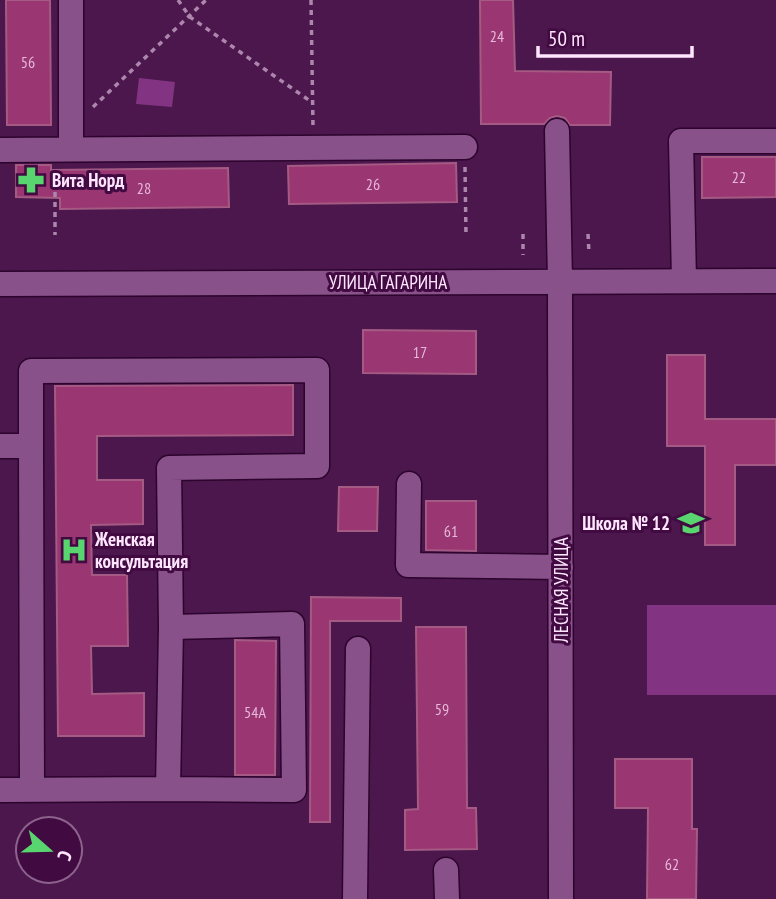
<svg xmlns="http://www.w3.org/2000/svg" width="776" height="899" font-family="'PT Sans Narrow',sans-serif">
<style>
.green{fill:#823483}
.building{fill:#9a3672;stroke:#a45a83;stroke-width:2}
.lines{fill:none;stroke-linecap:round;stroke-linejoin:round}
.minor-casing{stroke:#2c042d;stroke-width:27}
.path{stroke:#ac86ac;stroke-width:3.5;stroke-dasharray:5 5;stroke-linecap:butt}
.minor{stroke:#895189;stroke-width:24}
.labels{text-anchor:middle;stroke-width:6;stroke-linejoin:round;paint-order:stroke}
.number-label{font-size:16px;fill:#e6b9db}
.poi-label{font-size:19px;font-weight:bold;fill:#ffe5fe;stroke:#410b42;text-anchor:start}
.street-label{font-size:19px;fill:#ffe5fe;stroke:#410b42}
</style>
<rect width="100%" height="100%" fill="#4c174d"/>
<!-- green -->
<path class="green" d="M139 78 175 82 172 107 136 104Z
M647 605H776V695H647Z"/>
<!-- building -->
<path class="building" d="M6 0H50L51 125H7Z
M480 0H513L515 71 611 72 610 125H570L565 118 557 116 550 118 544 124H481Z
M702 157H776V197L702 198Z
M456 163 457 202 289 204 288 166Z
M16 165H51V170L228 168 229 207 60 209V198L16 197Z
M363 330 476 331V374L363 373Z
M667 355H705V419H776V465H735V545H705V446H667Z
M293 385V435L97 436V480H143V524L91 525 92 575H127L128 646H91L92 694 144 693V736H58L55 386Z
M339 487H378L377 531H338Z
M426 501H476V551L426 550Z
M311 597 401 598V621H330V822H310Z
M416 627H466L467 808H476L477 849 405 850V810L418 809Z
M235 640 276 641 275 775H235Z
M615 759H692V829H697L696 899H647L648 808H615Z"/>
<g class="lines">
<!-- minor casing -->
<g class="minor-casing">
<path id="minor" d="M557 131 560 282 561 899
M71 149V0
M0 150 465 147
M684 281 681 141H776
M0 284 776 281
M0 446H31V371L317 370V466L169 468 171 627 168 789 0 790
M31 446 32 789
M409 484 408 565 561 567
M168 789 294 790 292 624 171 627
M446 870 447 899
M355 899 358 649"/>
</g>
<!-- path -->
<path class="path" d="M178 0 190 17 313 103
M311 0 313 127
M93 107 206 0
M465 167 466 236
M55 172V235
M523 234V255
M588 234 589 253"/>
<!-- minor -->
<use href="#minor" class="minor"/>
</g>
<!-- icons -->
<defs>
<g id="pharmacy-bare" transform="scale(2.1)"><path d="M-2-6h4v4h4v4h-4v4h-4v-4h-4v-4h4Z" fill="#59d56f" stroke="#410b42" stroke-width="2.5" paint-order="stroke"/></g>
<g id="school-bare" transform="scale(2.1)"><path d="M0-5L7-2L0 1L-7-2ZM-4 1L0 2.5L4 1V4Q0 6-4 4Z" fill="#59d56f" stroke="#410b42" stroke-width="2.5" paint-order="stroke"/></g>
<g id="hospital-bare" transform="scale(2.1)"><path d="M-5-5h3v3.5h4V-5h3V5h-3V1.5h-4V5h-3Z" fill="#59d56f" stroke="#410b42" stroke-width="2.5" paint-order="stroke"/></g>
</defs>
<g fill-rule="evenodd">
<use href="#pharmacy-bare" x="31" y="180"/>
<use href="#school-bare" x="691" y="523"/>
<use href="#hospital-bare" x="74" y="550"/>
</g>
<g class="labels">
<!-- number labels -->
<g class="number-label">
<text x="497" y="42">24</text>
<text x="28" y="68">56</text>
<text x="739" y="183">22</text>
<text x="373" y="190">26</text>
<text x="144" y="194">28</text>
<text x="420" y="358">17</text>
<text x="451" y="537">61</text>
<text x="442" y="715">59</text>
<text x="255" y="718">54А</text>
<text x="672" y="870">62</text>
</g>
<!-- poi labels -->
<g class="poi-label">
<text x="52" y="187">Вита Норд</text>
<text x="670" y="530" text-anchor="end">Школа № 12</text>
<text x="95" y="546">Женская<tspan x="95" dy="22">консультация</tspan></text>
</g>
<!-- street labels -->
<g class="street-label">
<text x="388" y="289">УЛИЦА ГАГАРИНА</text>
<text transform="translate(561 590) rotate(-90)" y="7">ЛЕСНАЯ УЛИЦА</text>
</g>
</g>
<!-- north arrow -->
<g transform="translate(49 850) rotate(110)"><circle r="33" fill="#410b42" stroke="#8d628d" stroke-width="2"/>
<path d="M0-5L12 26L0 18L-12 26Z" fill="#59d56f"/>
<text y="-10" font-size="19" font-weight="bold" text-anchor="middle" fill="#ffe5fe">С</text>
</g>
<!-- scale -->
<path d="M538 46v10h154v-10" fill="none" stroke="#ffe5fe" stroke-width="3.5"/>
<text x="548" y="46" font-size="21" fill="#ffe5fe" stroke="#410b42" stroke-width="5" paint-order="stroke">50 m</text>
</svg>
